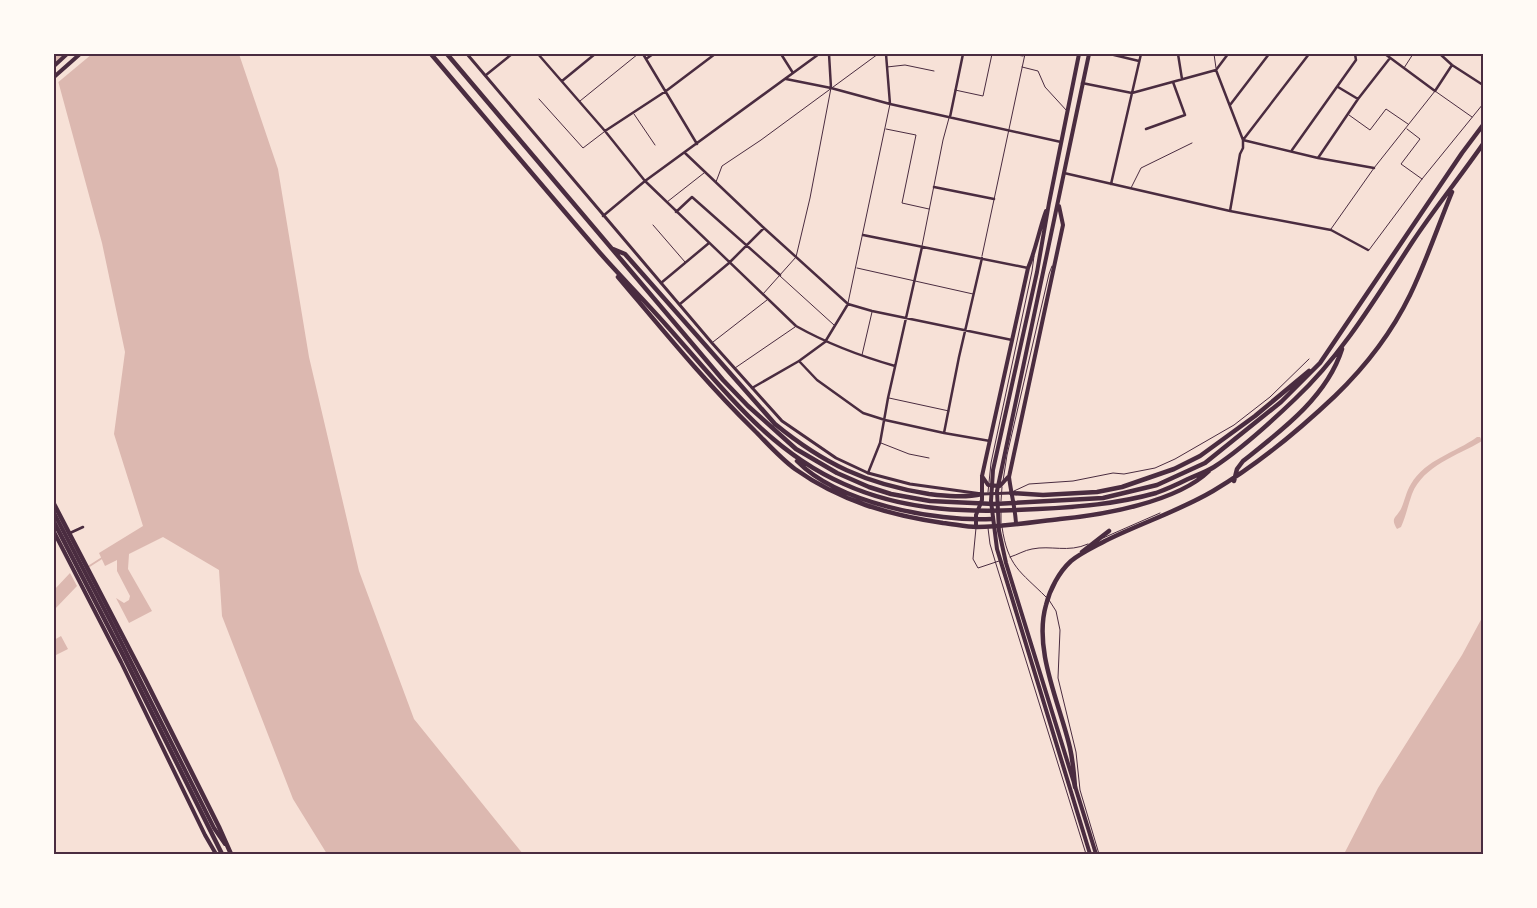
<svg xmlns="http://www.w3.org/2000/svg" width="1537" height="908" font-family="'DejaVu Sans',sans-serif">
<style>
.water{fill:#dcb8b0}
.pier{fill:#f7e1d7}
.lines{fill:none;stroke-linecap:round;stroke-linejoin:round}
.stream{stroke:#dcb8b0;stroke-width:2}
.service{stroke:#4a2c40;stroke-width:1}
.minor{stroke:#4a2c40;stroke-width:2.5}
.tertiary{stroke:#4a2c40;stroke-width:3}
.secondary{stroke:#4a2c40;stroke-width:4}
.trunk{stroke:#4a2c40;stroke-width:4.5}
.neatline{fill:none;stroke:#4a2c40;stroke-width:2}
</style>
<rect width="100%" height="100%" fill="#f7e1d7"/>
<!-- water -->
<path class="water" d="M54 54H239L278 169 309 357 359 571 414 719 523 854H327L293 799 222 616 219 570 163 537 129 554 128 569 152 611 129 623 116 598 124 603 129 600 130 596 117 571V560L105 566 99 553 143 526 114 434 125 352 102 243 54 66Z
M1477 437H1480L1482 441C1457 456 1424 465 1412 494 1408 505 1406 516 1401 527L1397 529C1390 518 1396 518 1401 509 1405 500 1406 492 1411 484 1426 459 1455 453 1477 437Z
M70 573 77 586 54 610V590Z
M1483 616V854H1344L1378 788 1462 655Z
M61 636 68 649 54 656V640Z"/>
<!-- pier -->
<path class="pier" d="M64 54H92L56 84 54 75V63Z"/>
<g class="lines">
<!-- stream -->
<path class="stream" d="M88 567 102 558"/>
<!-- service -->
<path class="service" d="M1010 54 1023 56
M1214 54 1216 68
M887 67 905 65 934 71
M1022 67 1038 71 1045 87 1067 111
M1404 68 1413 54
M955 90 983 96 992 54
M539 99 583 148 604 132
M580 101 638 54
M634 114 655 145
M1349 115 1370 130 1386 109 1408 124
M886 129 916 135 902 203 929 209
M1407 129 1420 139 1401 164 1422 179
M716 182 722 166 761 140 878 54
M1131 188 1141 168 1192 143
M667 202 704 173
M653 225 685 262
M1331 229 1374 168 1435 91 1472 117
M922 246 943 140 949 118
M1369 250 1422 179 1483 104
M982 256 1025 54
M857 268 973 294
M780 276 834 325
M763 294 796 257 810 198 831 88
M848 303 890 104
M713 342 767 300
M862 355 872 312
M735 368 795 327
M889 398 949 411
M881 443 909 454 929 458
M1003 481 1007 455 1049 274 1052 266
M1014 491 1029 484 1073 481 1113 473 1124 474 1155 468 1175 459 1234 425 1270 397 1309 359
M988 492 991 463 1032 271 1034 256
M1001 501 1002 487
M1001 512V523
M1002 527C1008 567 1020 571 1046 597
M976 528 973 559 978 568 999 561
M988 528 990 544 996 564 1086 854
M1103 538 1160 513
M1010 557C1017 555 1025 550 1032 549 1051 545 1068 553 1088 544
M1049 600 1056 611 1060 630 1058 678 1076 752 1080 790 1099 854"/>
<!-- minor -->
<path class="minor" d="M538 54 605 131 645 181 796 326C828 344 860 356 895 366
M643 54 697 144
M781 54 793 73
M829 54 831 88
M886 54 890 104
M1178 54 1182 79
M1385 54 1435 91 1452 65
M1440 54 1452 65 1483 85
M1114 55 1139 61
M646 59 653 54
M1216 70 1243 140V148L1240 154 1230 211
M486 75 512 54
M786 79 831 88 890 104 1061 142
M562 81 595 54
M1082 83 1132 93 1216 70 1228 54
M1338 87 1358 99
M1230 105 1269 54
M950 117 963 54
M1146 129 1185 115 1173 82
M605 131 666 91 715 54
M1243 140 1318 158 1374 168
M1243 140 1309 54
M1292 150 1356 60 1355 54
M685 153 764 228 848 304 872 311 1012 340
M1318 158 1358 99 1390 58
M1064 173 1230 211 1331 230 1368 250
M1111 184 1141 54
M934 187 994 199
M676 212 692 197 780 275
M603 216 645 181 819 54
M863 235 1028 268
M661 283 709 243
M680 304 729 263 764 228
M799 361 817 380 863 413 885 420 944 433 990 441
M752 388 799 361 825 342 848 304
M944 433 959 357 982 258
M868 473 880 443 888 398 922 247
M70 533 83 527"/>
<!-- tertiary -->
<path class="tertiary" d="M467 54 712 343 782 421 836 458 868 473 910 484 982 494 1011 493"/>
<!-- secondary -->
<path class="secondary" d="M1079 54 1049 203 1037 272 993 470 991 501 997 549 1090 854
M1089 54 997 491 999 531 1006 563 1096 854
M54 66 67 54
M54 77 80 54
M982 476 988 485 1000 486 1008 477
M54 513 114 628 214 828 225 844
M1016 523C1015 507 1011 493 1009 477L1063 225 1059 206
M976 527V515L982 500V476L1028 268C1036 249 1039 230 1046 211
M54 532 121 662 205 835 216 854"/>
<!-- trunk -->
<path class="trunk" d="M431 54C487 120 543 187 600 253 622 278 645 301 667 326 720 385 768 451 844 484 906 512 971 513 1038 509 1078 507 1117 504 1156 493 1167 489 1178 484 1188 479 1197 475 1206 472 1214 467 1243 448 1270 423 1295 399 1343 354 1377 296 1413 241 1435 208 1460 177 1483 144
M447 54 723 380 748 406 796 449 837 473 869 487 891 494 930 501 994 504 1103 498 1157 485 1205 463 1281 402 1320 363 1462 153 1483 125
M613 249 625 254 775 424C824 464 866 484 929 494 946 496 965 498 982 494
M618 277C662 329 705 382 754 430 767 443 780 458 795 469 840 501 889 515 943 523 954 524 966 527 977 527 1002 527 1034 522 1060 519 1103 515 1177 502 1209 471
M797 461C838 503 935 522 992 519
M1234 481 1237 469 1243 461C1281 431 1327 397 1342 349
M1011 493 1043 495 1097 492 1122 487 1174 469 1200 456 1255 416 1309 371
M54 504 145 679 219 827 231 854
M54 522 123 655 222 854
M1082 552 1109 531
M1075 787C1074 774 1073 761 1070 748 1060 704 1033 650 1046 605 1050 589 1059 572 1071 561 1081 553 1094 547 1105 541 1141 523 1179 511 1213 491 1257 465 1298 431 1335 396 1365 367 1392 332 1410 295 1426 262 1438 226 1452 192"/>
</g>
<!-- border -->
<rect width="1537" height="908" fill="none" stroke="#fffaf5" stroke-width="110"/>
<rect x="55" y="55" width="1427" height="798" class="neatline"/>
</svg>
